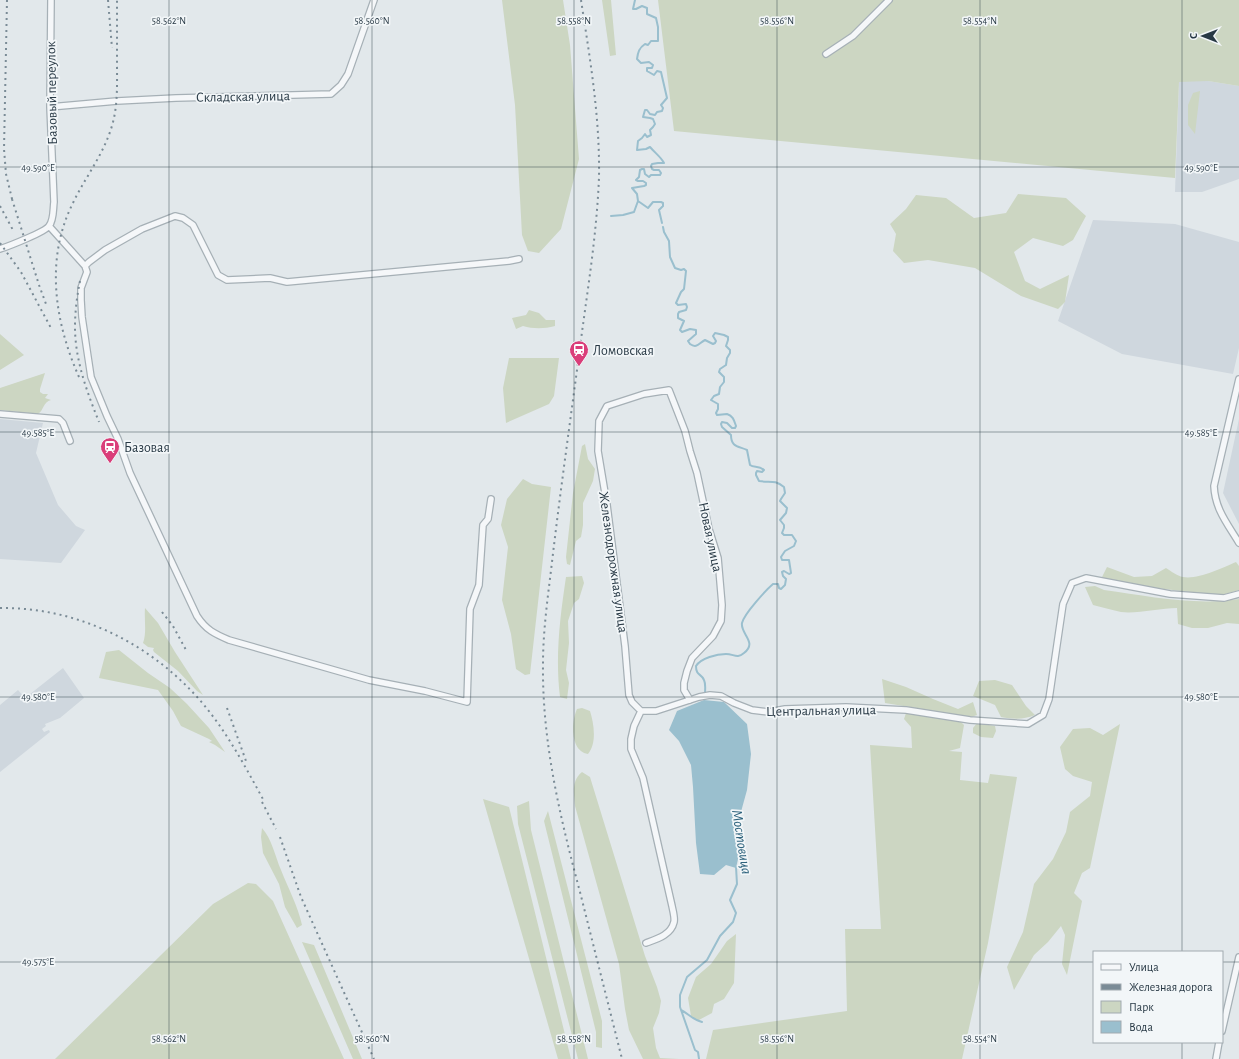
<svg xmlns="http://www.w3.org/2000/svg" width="1239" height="1059" font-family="'Alegreya Sans',sans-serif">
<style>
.built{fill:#cfd7de}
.green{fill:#ccd6c2}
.water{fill:#9abfce}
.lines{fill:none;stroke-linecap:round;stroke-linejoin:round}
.stream{stroke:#9abfce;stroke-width:2}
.street-casing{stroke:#a6b0b6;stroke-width:8}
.street{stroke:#f5f7f9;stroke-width:5.5}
.rail{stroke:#7a8b96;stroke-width:2;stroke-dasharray:2 4;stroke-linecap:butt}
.ticks{fill:none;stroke:#283945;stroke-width:1;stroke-opacity:0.45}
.labels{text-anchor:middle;stroke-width:3.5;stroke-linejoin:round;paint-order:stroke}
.street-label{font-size:14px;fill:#283945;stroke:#f2f6f8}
.poi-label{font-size:14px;fill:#283945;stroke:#f2f6f8;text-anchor:start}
.water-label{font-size:15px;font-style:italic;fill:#2e637d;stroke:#f2f6f8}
.ticks-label{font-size:10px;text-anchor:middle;fill:#283945;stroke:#f2f6f8;stroke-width:3.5;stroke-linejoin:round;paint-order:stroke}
</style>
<rect width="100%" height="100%" fill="#e2e8eb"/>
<!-- built -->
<path class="built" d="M1179 81H1208L1239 86V179L1202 192H1175Z
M1093 220 1175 224 1239 242V348L1233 374 1122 354 1058 321Z
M0 419 43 423 36 453 58 505 76 526 85 530 61 563 0 559Z
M1239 419V524L1223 493Z
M63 668 84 698 60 718 45 724 46 726 42 729 44 732 49 730 50 732 0 772V705L18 690 25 698Z"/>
<!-- green -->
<path class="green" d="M502 0H563L570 45 579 159 561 229 539 253 528 251 522 235 515 105Z
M602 0H611L616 55 610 56Z
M658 0H1239V86L1208 81 1179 82 1175 178 674 131Z
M1200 91 1195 134 1188 125V105L1193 93Z
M1018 194 1066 198 1086 216 1073 240 1063 246 1033 238 1014 252 1025 281 1040 289 1069 275 1065 302 1058 309 1021 296 975 268 928 260 904 263 893 251 896 234 890 224 906 209 916 195 946 198 974 218 1006 213Z
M529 310 539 313 546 320H555V326C544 329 533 329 523 326L516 329 512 318 526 315Z
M0 334 24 355 0 370Z
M509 358H559L554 396 549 404 506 423 503 388Z
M45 373 40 389V392L43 394H48L45 398 51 400C43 402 44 410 38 414L0 410V388Z
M585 444 588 459 595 469 593 481 583 503V525L581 537 576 541 570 565 567 564 566 557 573 493 582 446Z
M523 479 532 484 551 487 530 674 525 675 516 669 511 634 502 600 508 547 501 525 507 499Z
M1236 562 1239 566V590L1222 595 1198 593 1156 588 1106 579 1102 577 1107 567 1134 577 1152 576 1166 568C1171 571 1177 576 1183 577 1197 580 1222 568 1236 562Z
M582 576 584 583 579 599 574 603 568 621 569 643 566 670 569 683 567 699 560 697C555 657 560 617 566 577Z
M1095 586 1104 590C1148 596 1195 606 1239 599V624L1227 623 1208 628H1192L1178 624 1177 608C1160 608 1137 614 1121 612 1111 610 1102 607 1093 605L1085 587Z
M145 608 158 623 175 652 203 695 197 691 178 671 154 652 153 650 154 648 148 647 143 643C147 632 144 620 145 608Z
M119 650 148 673 170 688 187 704 209 728 225 752 215 745 209 742 212 741 209 739 181 726 173 711 158 690 99 678 106 652Z
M882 679 906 687 933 699 958 709 973 702 977 715 971 717 885 703Z
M995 680 1012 685 1026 706 1035 715C1023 720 1013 719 1001 717L995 705 973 696 979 681Z
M582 708 590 711C594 724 597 743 588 754 570 751 571 722 577 709Z
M906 713 960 721 964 725 960 748 949 751 962 752 960 780 988 783 990 774 1017 777 988 943 962 1059H706L713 1030 847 1011 845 929H881L870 745 912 748 911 727 904 719Z
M977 723 995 726 996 731 993 738 981 737 973 733V728Z
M1120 724 1090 868 1082 873 1074 893 1082 901 1067 975 1062 964 1065 935 1061 926 1048 942 1034 955 1014 990 1007 967 1023 932 1034 884 1053 859 1066 832 1070 812 1090 796 1092 782 1073 776 1065 769 1060 747 1073 729 1090 728 1103 735Z
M582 772 590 777 645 956 657 987 661 1001 659 1013 653 1028 656 1048 660 1058 679 1059H643L629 1030 625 1009 619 964 575 806C574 793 571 781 582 772Z
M483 799 509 807 571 1059H558Z
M529 801 531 830 588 1059H578L518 824 517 806Z
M548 811 602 1021V1048L596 1047V1032L544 821Z
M262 828C272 839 275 856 281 870 288 888 298 906 302 925L297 928 285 907 279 884 263 853 261 837Z
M248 883 256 884 273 901 344 1059H55L213 904Z
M736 934 734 983 724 999 714 1004 712 1013 697 1021 691 1016 688 998 696 977 711 964 727 941Z
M302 942 314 945 362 1059H353Z"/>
<!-- water -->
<path class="water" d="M704 700 724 702 747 724 751 754 747 790 736 830 740 850 736 868 726 865 714 875 700 874 696 843 693 787 691 765 679 741 669 730 677 711Z"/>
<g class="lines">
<!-- stream -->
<path class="stream" d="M635 0 633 9H636L642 6 647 8V14L656 18 658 27V41H651L648 45 645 44C639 48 638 52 637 59L641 63 649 62 653 65 652 68H647V71L654 75 657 71 661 72 667 98 661 105 663 108 662 111 657 112 655 115 650 114 647 110H645L643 117 650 118 653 119 655 124 653 127 650 130 651 135 647 137 645 134 642 138 638 141 637 150 646 149 650 147C655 153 661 157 664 163H658L652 164 651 166 652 169 654 170H659L661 173 660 175H651L649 177 645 174 644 169H642L640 170 639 177 636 180 638 181H643L646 183V185L644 186 632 188 637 194 638 201 648 208 653 202H661L663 203V206L659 210 662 223
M611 216 623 215 634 212 638 201
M663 227 664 232 669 241 670 257 675 268 681 270 684 269 686 271 684 289 681 292 676 303 678 305 686 304 687 307 686 310 679 312 678 314V318L684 321 680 330 682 332 690 329 696 330V334L688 341 690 344C697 349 699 343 705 340L713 344 715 343 716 341 713 336 715 333 724 335 728 337V340L726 346 730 350V353L727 358 726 365 720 369 719 372 724 377V382L720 387 719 394 714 396 711 400 718 404V409L716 413 717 415 727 414C733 416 734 420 736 426L735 428H732L727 423 722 422 721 424 722 427 731 435C731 447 738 446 747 450L750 465C754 468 759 465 764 470L762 472 757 471 756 473V475L759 481C770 483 774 479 784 487L785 493 781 499 780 501 787 508 786 513 780 520 784 525V528L782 533 784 535H792L796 541 794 546 785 551 781 557 782 560H789L791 573 789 574 784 571 782 572 783 576 786 579 785 585 781 589 779 588 778 584H773C766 590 744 614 742 623 740 634 758 642 744 653 737 659 734 654 726 654 717 654 701 658 696 666 696 676 701 673 704 680 706 684 705 689 705 694
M681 1010C689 1014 693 1020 702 1022
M699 1059 698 1052 695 1050 680 1007V995L687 977 707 960 720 936 733 922 736 913 730 900 737 884 736 867"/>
<!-- street casing -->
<g class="street-casing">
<path id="street" d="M826 54 853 36 889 0
M50 107 117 101 176 98 331 94 341 85 348 74 374 0
M49 226 85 266 87 272 81 288V300L82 317 91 377 107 416 118 439 130 473 197 616C206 630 215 634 229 640L369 680 425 691 467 702 470 609 479 585 483 525 488 519 491 499
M0 249C9 246 45 232 49 226 54 220 53 209 54 202L50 107 51 0
M85 266 89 262 105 250 142 229 175 216 183 218 193 225 218 275 227 280 270 278 287 282 509 261 519 259
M1239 379 1214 486C1215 509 1227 523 1239 543
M0 414 59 419 63 423 70 441
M690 700 684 690V683L687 671 692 658 713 636 721 621 722 605 718 558 709 529 697 473 690 451 685 431 669 390 644 394 607 406 599 421 598 451 607 505 625 646 629 695 632 702 641 711H656L699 697 710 695 721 696 734 703 752 710 769 712 785 709 846 707 906 710 970 720 1028 724 1043 715 1049 699 1063 604 1072 583 1086 578 1170 594 1224 598 1239 594
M641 711 634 726 631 739V749L643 778 672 906C673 911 675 918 674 922 671 935 657 939 646 943
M1222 1031 1239 957
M1216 1059 1219 1042"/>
</g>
<!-- street -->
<use href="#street" class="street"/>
<!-- rail -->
<path class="rail" d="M7 0 4 149 6 174 13 203
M108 0 112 48
M581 0C590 59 600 117 599 177 597 229 589 281 582 332 572 409 561 485 552 562 548 596 543 630 543 664 542 742 560 817 580 892 594 948 608 1003 622 1059
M12 199 39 285 46 304
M0 206 14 232
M0 243 21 272 52 330
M80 281C77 296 75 311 75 327 75 360 87 392 99 422
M79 377C55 323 45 260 72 205 84 179 102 157 111 129 118 108 117 86 117 64 117 42 117 21 117 0
M0 608C79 607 154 645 204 705 228 734 246 768 264 801
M162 612 173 626 186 650
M227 708 246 761
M262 802 276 829
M280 837 301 897 374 1059"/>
</g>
<!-- ticks -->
<path class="ticks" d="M169 0V1059M372 0V1059M574 0V1059M777 0V1059M980 0V1059M1182 0V952M0 167H1239M0 432H1239M0 697H1239M0 962H1094M1222 962H1239M1182 1042V1059"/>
<!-- icons -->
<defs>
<g id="station-pin" transform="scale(1)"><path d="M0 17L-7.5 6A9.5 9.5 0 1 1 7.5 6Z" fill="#da3d79" stroke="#f2f6f8"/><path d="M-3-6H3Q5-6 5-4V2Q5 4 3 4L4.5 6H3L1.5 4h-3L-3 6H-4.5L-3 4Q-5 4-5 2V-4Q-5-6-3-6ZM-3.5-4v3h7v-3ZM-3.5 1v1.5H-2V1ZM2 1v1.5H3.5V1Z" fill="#fff"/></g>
</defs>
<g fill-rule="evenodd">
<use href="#station-pin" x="579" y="350"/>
<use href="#station-pin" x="110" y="447"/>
</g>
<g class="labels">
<!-- street labels -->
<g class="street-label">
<text transform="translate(51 93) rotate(-91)" y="5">Базовый переулок</text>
<text transform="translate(243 96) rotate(-1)" y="5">Складская улица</text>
<text transform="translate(711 537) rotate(78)" y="5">Новая улица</text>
<text transform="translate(614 562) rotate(82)" y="5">Железнодорожная улица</text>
<text transform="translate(821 710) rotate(-1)" y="5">Центральная улица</text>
</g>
<!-- poi labels -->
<g class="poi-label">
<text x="593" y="355">Ломовская</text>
<text x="124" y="452">Базовая</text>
</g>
<!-- water labels -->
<g class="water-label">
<text transform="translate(742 842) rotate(81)" y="5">Мостовица</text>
</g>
</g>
<g class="ticks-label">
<text x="169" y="24">58.562°N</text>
<text x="372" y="24">58.560°N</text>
<text x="574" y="24">58.558°N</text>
<text x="777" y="24">58.556°N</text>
<text x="980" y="24">58.554°N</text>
<text x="1201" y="171">49.590°E</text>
<text x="38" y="171">49.590°E</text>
<text x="1201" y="436">49.585°E</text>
<text x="38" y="436">49.585°E</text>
<text x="1201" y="700">49.580°E</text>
<text x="38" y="700">49.580°E</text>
<text x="38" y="965">49.575°E</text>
<text x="169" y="1042">58.562°N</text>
<text x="372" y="1042">58.560°N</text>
<text x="574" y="1042">58.558°N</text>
<text x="777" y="1042">58.556°N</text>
<text x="980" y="1042">58.554°N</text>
</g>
<!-- legend -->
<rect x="1093" y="951" width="130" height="92" fill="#f2f6f8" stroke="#a1aab0"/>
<rect x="1101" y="964" width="20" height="6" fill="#f5f7f9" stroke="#a1aab0"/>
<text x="1129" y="971" font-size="12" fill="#283945">Улица</text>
<rect x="1101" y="984" width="20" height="6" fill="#7a8b96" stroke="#a1aab0"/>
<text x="1129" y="991" font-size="12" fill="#283945">Железная дорога</text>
<rect x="1101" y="1001" width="20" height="12" fill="#ccd6c2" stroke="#a1aab0"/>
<text x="1129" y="1011" font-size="12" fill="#283945">Парк</text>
<rect x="1101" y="1021" width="20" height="12" fill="#9abfce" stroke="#a1aab0"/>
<text x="1129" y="1031" font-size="12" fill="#283945">Вода</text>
<!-- north arrow -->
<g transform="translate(1203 36) rotate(270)" stroke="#f2f6f8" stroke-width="3" paint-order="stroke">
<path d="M0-3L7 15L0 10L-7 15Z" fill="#283945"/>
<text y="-6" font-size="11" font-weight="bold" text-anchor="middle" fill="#283945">С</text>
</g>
</svg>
